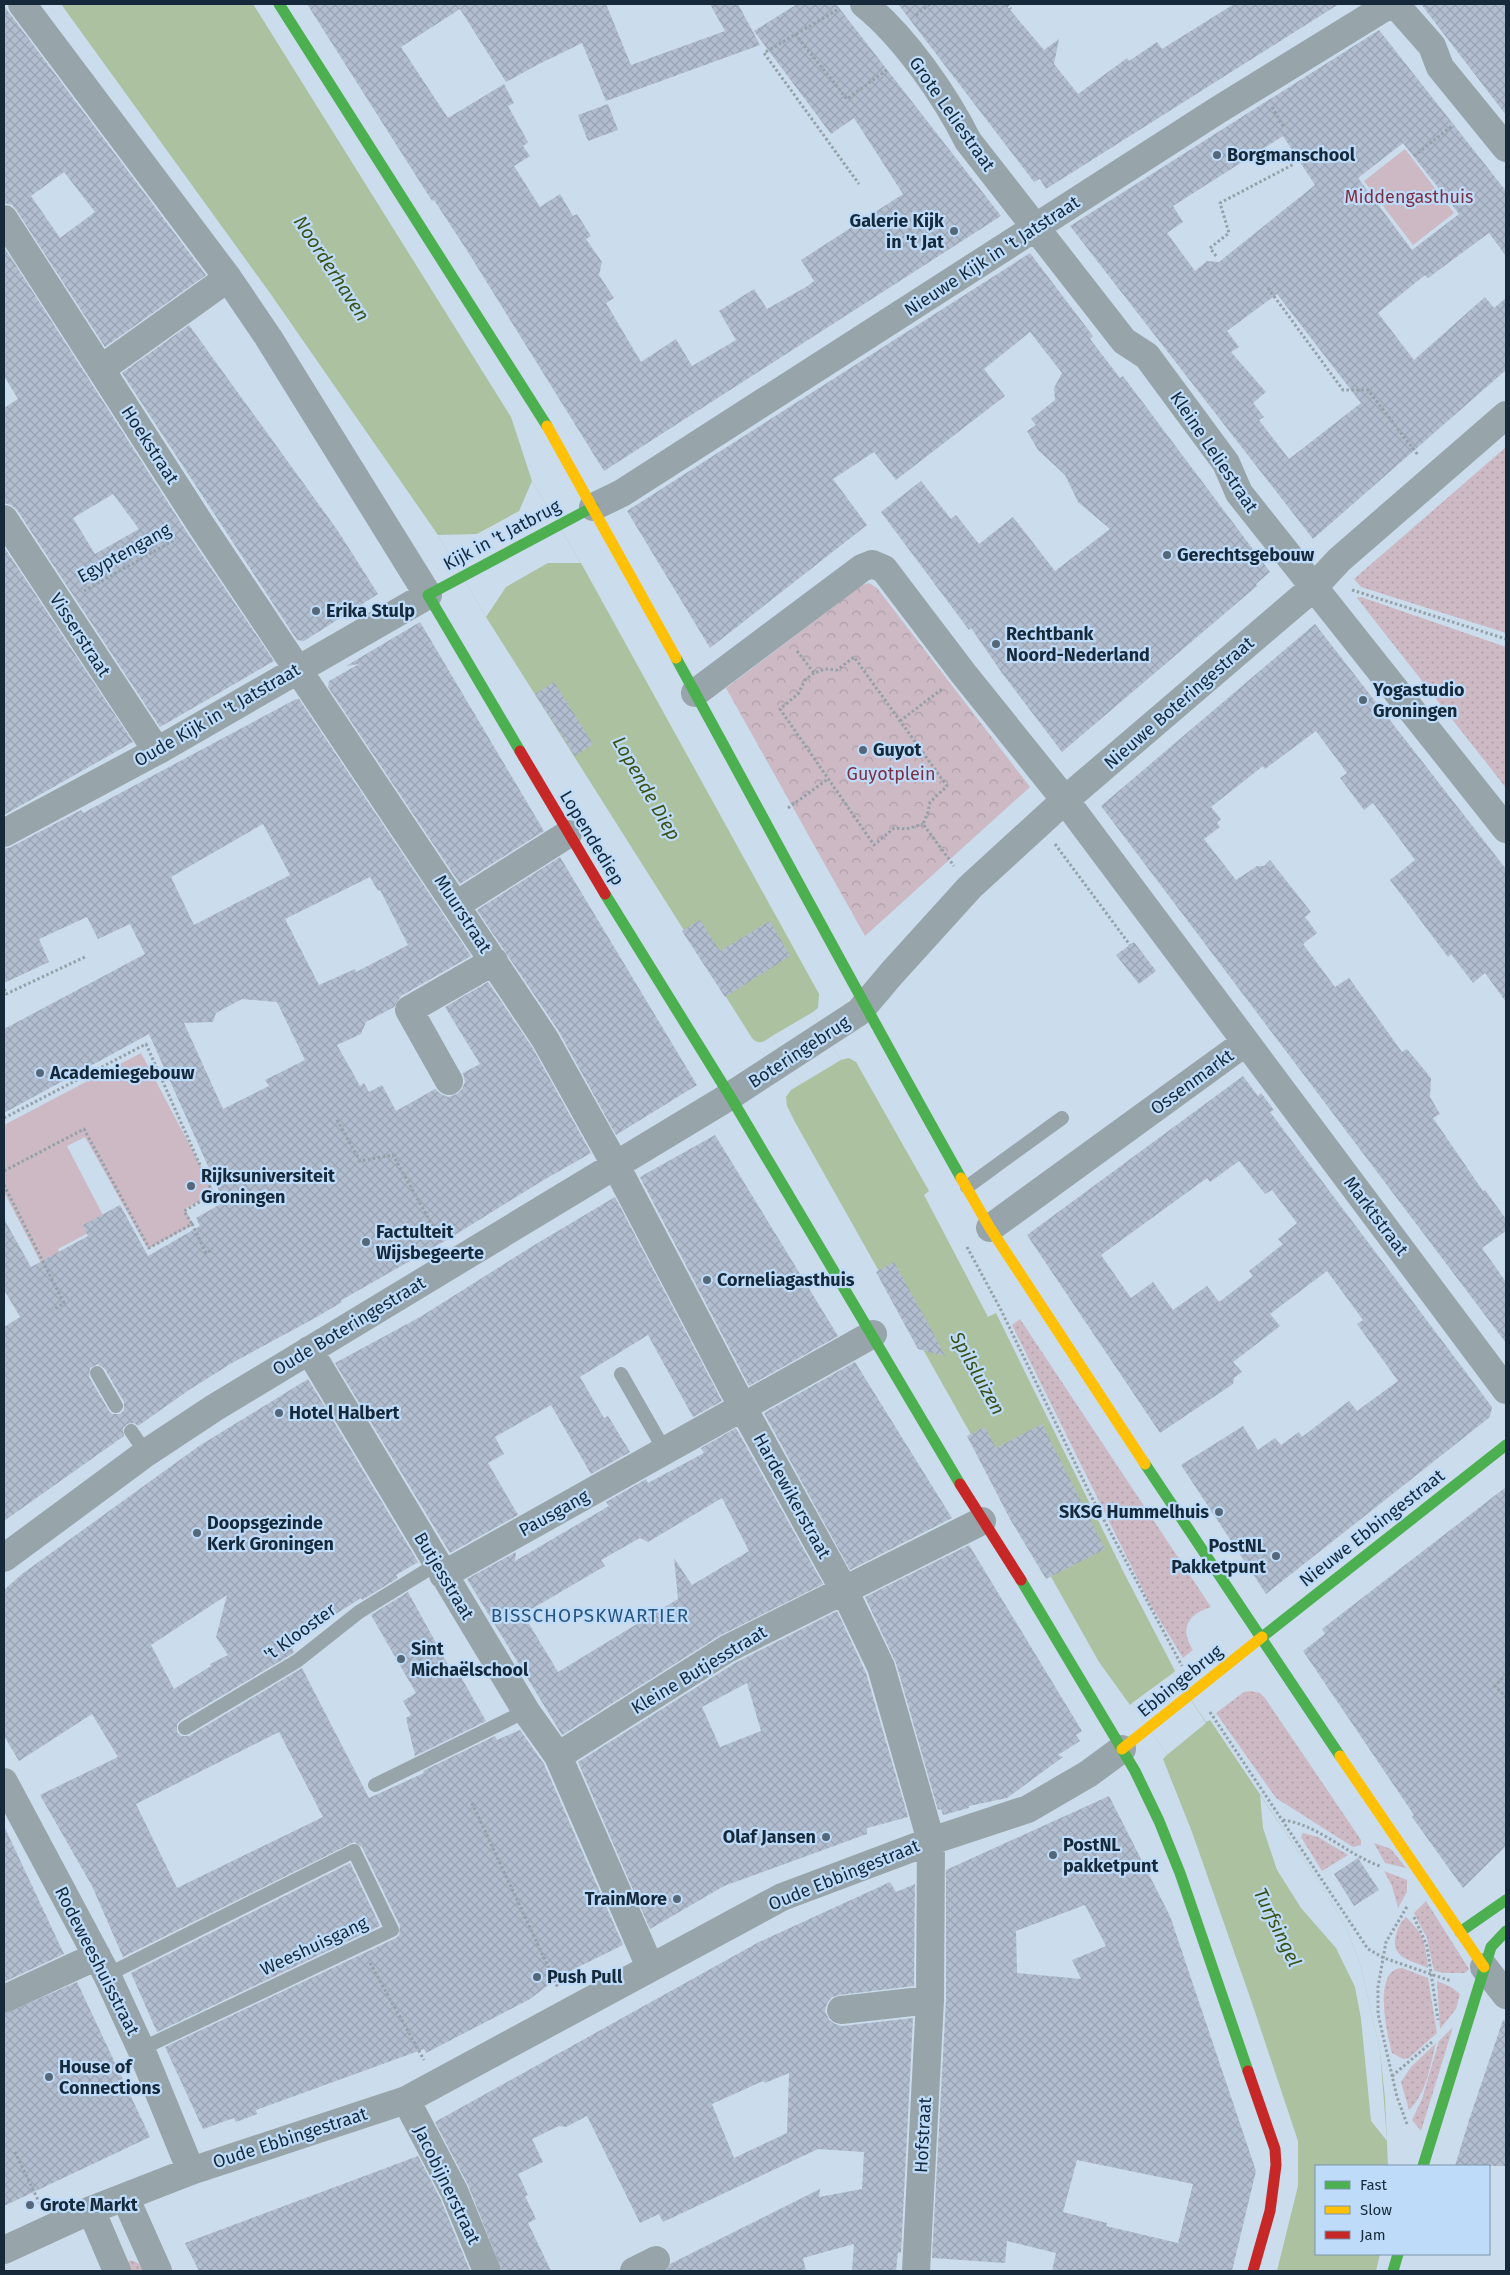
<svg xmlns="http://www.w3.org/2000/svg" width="1510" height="2275" font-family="'Fira Sans',sans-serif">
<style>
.grass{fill:url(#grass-dots)}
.park{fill:url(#park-crowns)}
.garden{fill:#ccb9c4}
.water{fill:#abc19f}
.pier{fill:#cbdcec}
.building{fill:url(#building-cross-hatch);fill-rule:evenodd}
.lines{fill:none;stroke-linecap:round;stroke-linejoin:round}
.path{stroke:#95a1a8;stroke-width:3;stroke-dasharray:2.5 2.5;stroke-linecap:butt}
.lane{stroke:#97a5aa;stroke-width:14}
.street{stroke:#97a5aa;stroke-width:28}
.fast{stroke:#4caf50;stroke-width:11}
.slow{stroke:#ffc107;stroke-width:11}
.jam{stroke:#c62828;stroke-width:11}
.poi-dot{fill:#556879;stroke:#bedcf9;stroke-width:2}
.labels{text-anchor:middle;stroke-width:4.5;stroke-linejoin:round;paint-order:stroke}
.street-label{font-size:18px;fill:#15293b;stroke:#bedcf9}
.poi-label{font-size:18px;font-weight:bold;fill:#15293b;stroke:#bedcf9;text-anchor:start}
.park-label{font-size:18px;fill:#7f2f43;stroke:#bedcf9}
.water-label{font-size:19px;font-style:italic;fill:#3a5014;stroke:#bedcf9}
.neighbourhood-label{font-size:19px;letter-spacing:1px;fill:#27557e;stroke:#bedcf9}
</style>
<defs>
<pattern id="grass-dots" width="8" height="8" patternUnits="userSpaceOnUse" patternTransform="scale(1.25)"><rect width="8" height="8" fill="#ccb9c4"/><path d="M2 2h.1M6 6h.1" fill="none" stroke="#ae9fa9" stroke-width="1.8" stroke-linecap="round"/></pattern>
<pattern id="park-crowns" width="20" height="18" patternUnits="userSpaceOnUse" patternTransform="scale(1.25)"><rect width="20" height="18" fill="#ccb9c4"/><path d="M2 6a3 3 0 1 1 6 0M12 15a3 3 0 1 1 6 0" fill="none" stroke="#ae9fa9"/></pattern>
<pattern id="building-cross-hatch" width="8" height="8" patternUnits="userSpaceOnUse" patternTransform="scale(1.25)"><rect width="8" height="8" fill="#b2becf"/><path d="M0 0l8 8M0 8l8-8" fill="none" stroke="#98a3b3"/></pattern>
</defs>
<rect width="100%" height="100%" fill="#cbdcec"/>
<!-- grass -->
<path class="grass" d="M1506 447V633L1361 587 1354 579Z
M1361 597 1506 647V788L1357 598Z
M1020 1319 1211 1607C1188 1614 1179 1628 1193 1650L1183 1658 1150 1604 1012 1325Z
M1250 1691 1260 1693 1265 1698 1361 1840V1845L1353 1847 1276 1798 1216 1713 1244 1692Z
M1303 1833 1318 1837 1348 1855 1322 1871 1301 1837Z
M1374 1843 1391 1849 1406 1868 1385 1863Z
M1384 1871 1407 1880V1892L1398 1908 1392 1886Z
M1426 1901 1469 1969 1465 1973H1445L1434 1971 1427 1938 1414 1913Z
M1406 1917C1425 1936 1425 1942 1428 1968 1410 1960 1390 1958 1396 1935 1398 1927 1401 1922 1406 1917Z
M1402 1968 1428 1978 1437 2033 1409 2058 1403 2059 1392 2053C1387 2035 1372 1969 1402 1968Z
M1437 1981 1451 1987 1460 1994 1456 2009 1440 2029Z
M1453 2027 1421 2131 1412 2120 1422 2099 1439 2041Z
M1436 2043C1430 2066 1427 2093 1409 2110L1401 2082 1411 2067Z
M130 2260 138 2263 145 2271H128L127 2263Z"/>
<!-- park -->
<path class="park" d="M869 583 877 588 1030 787 865 936 726 688 862 585Z"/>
<!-- garden -->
<path class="garden" d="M1405 149 1454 213 1413 245 1364 181Z
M141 1053 215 1193 185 1209 193 1225 148 1249 85 1137 67 1146 107 1223 58 1249 86 1303 67 1313 4 1192V1125Z"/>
<!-- water -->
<path class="water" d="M61 4H253L511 417 532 481 581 563 819 994 818 1008 813 1012 841 1060 849 1058 856 1062 929 1191 924 1195 988 1317 996 1313 1124 1573 1175 1671 1173 1673 1206 1722 1210 1720 1321 1885 1347 1929 1361 1967 1380 2051 1385 2098 1388 2166H1316V2254H1380L1376 2271H1277L1298 2186V2141L1251 2000 1192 1832 1163 1759 1167 1755 1132 1703 1130 1705 1099 1662 795 1122 787 1106 786 1097 791 1090 801 1084 772 1036C765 1041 759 1046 752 1038L486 617 438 535 270 293Z"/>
<!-- pier -->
<path class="pier" d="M532 481 581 563H548L506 587 486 617 438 535 477 534 519 511Z
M813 1012 841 1060 801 1084 772 1036Z
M1173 1673 1206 1723 1167 1755 1132 1703Z
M1260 1795 1321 1885 1347 1929 1361 1967 1380 2051 1387 2141 1371 2121 1361 2019 1355 1987 1336 1948 1301 1908 1277 1870 1263 1828Z"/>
<!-- building -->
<path class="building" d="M307 4H606L631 65 725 31 710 4H738L760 45 606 101 582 43 537 65 506 82 460 9 401 47 448 118 504 84 514 103 508 106 528 142 523 146 530 156 514 166 540 207 560 194 573 216 577 214 591 236 586 239 602 262 599 275 614 298 606 303 641 362 676 339 692 366 736 340 719 311 754 289 767 309 806 287 814 281 801 260 903 194 854 118 831 134 754 31 797 4H836L1001 216 604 471 468 252 434 200 432 201Z
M898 4H1005L1044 50 1059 39 1054 64 1078 94 1127 58 1129 61 1157 42 1162 49 1234 4H1339L1046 189 1040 179 1034 182Z
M1421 4H1506V115L1440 29Z
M4 6 206 275 105 347 17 211 12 205 4 203ZM64 172 95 212 60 238 31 196Z
M1379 30 1506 191V256L1489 233 1428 278 1425 275 1378 313 1414 360 1485 297 1494 308 1506 298V370L1313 539 1070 226ZM1283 136 1315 185 1219 262 1207 261 1195 271 1167 233 1183 222 1173 206ZM1403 143 1459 214 1412 250 1358 178ZM1277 294 1361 403 1289 459 1259 420 1264 417 1253 403 1266 392 1231 352 1239 347 1227 331Z
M608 104 618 130 588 141 578 115Z
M4 247 188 534 274 661 160 727 17 510 11 505 4 503V408L18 399 4 376ZM113 494 139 529 95 554 73 518Z
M1030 253 1093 336 1090 339 1120 378 1123 376 1270 572 1256 584 1257 586 1062 752 1002 673 971 628 969 630 881 512 921 481 951 519 956 515 979 544 1013 517 1055 571 1110 529 1078 502 1065 475 1038 450 1027 431 1036 425 1031 419 1055 400 1054 388 1062 373 1030 332 984 369 1005 396 896 480 874 452 833 479 867 525 710 648 627 511Z
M189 325 338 531 378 594 304 641 297 640 122 373Z
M4 547 133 742 4 815Z
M420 622 544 831 460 884 328 687 329 681 359 664 346 666Z
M1315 624 1506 869V1002L1485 973 1473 983 1451 954 1448 957 1390 880 1415 860 1373 803 1364 810 1340 778 1347 773 1316 731 1265 769 1263 766 1211 807 1221 819 1217 823 1220 827 1204 839 1236 880 1257 866H1264L1270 860 1311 912 1305 917 1317 933 1303 944 1335 987 1349 978 1402 1052 1407 1049 1431 1078 1430 1097 1440 1114 1433 1118 1483 1191 1485 1190 1506 1219V1231L1482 1248 1506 1282V1343L1101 806Z
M554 682 593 744 575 756 535 694Z
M296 699H299L471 956 401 996 394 1007 366 1022 361 1034 337 1045 360 1086 364 1083 369 1092 382 1085 396 1111 435 1089 441 1094 448 1097 457 1094 462 1089 465 1082 463 1073 480 1064 445 1007 488 982 532 1047 591 1153 542 1181 450 1238 340 1301 342 1302 315 1318 232 1363 189 1390 138 1426 134 1423 127 1424 123 1428 124 1436 4 1521V1327L20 1317 4 1290V1219L31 1267 88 1236 83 1225 120 1205 148 1256 200 1226 196 1218 224 1202 149 1034 4 1113V1029L145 954 130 924 98 939 87 917 39 939 49 962 4 983V849L11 847 81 810 83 813ZM263 824 290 875 194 925 171 877ZM370 877 378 891 380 890 408 945 356 972 355 969 319 985 285 919ZM242 999 277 1002 305 1060 265 1080 269 1086 223 1109 184 1023 213 1022 216 1013ZM98 1364 105 1369 124 1402V1410L120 1414H112L109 1411 89 1377 90 1368Z
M560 857 697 1085 616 1135 558 1030 477 910Z
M700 920 720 951 770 921 790 956 725 997 682 931Z
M1134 942 1156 971 1139 984 1116 955Z
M1243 1076 1258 1096 1261 1093 1274 1110 1270 1112 1492 1407 1490 1417 1266 1594 1181 1465 1243 1426 1258 1450 1275 1438 1281 1445 1299 1432 1302 1437 1349 1401 1357 1411 1398 1381 1357 1324 1363 1320 1327 1271 1270 1314 1280 1326 1233 1362 1242 1372 1234 1378 1233 1384 1160 1433 1027 1235ZM1239 1161 1265 1194 1272 1190 1297 1223 1278 1239 1283 1244 1249 1271 1253 1276 1219 1302 1207 1286 1173 1310 1153 1282 1131 1298 1101 1255 1207 1178 1210 1182Z
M715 1135 838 1336 749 1386 640 1177Z
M615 1197 722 1401 693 1417 648 1335 580 1377 604 1418 608 1416 630 1452 591 1474 551 1405 495 1437 504 1454 488 1463 518 1515 450 1553 335 1363 420 1317 536 1244Z
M894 1262 931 1329 945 1356 918 1349 876 1272Z
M855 1362 952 1518 850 1570 764 1413Z
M308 1379 418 1562 396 1575 398 1578 362 1600 361 1598 309 1631 291 1646 294 1652 292 1654 181 1720 177 1724V1732L181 1736H189L302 1668 369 1798 424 1773 423 1771 495 1736 497 1740 520 1730 544 1764 623 1945 560 1976 530 1999 426 2053 424 2049 256 2110 257 2114 236 2122 234 2118 203 2129 165 2047 396 1938 399 1935 400 1926 362 1847 354 1842 123 1957 92 1886 40 1795 118 1757 92 1714 19 1761 4 1736V1590L22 1574 199 1446ZM227 1595 216 1637 228 1655 210 1664 211 1666 174 1689 151 1645ZM279 1732 323 1817 177 1888 136 1804Z
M1042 1424 1105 1549 1046 1579 1010 1519 967 1436 985 1427 996 1448Z
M736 1428 823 1584 719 1636 562 1735 467 1579 516 1552 515 1561 609 1506 606 1502 646 1479 648 1483 704 1453 701 1448ZM722 1498 749 1551 692 1585 674 1558 678 1599 558 1672 523 1614 605 1566 601 1560 640 1538 648 1542Z
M1506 1487V1846L1463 1888 1412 1817 1414 1815 1303 1651 1325 1634 1322 1629Z
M969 1545 1082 1731 1076 1735 1080 1741 1058 1755 1063 1757 1007 1798 969 1806V1808L943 1815 941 1809 938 1810 896 1663 865 1597Z
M408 1592 452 1672 457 1670 486 1721 415 1756 406 1718 411 1715 403 1701 416 1693 371 1615Z
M837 1611 866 1673 908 1817 867 1828V1834L724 1886 650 1929 578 1762 735 1663ZM747 1683 761 1731 720 1747 702 1707Z
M1109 1796 1170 1916 1256 2171 1232 2271H1052L1056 2253 1007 2241 1005 2263 932 2258 946 2000V1870ZM1085 1905 1106 1946 1072 1960 1081 1979 1017 1973 1016 1931ZM1077 2160 1193 2184 1178 2243 1106 2226 1107 2223 1063 2212Z
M4 1826 64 1954 4 1982Z
M1358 1858 1379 1890 1354 1906 1334 1874Z
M350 1863 380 1926 157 2032 131 1973Z
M890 1882 896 1892 915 1884 914 1986 839 1995 832 1997 827 2003 825 2011 829 2020 835 2024 842 2026 913 2018 901 2253 898 2252 896 2271H852L854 2244 803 2258 806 2271H666L670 2264 820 2189 819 2197 862 2189 864 2152 818 2149 663 2222 659 2214 640 2223 587 2116 566 2127 559 2126 532 2139 543 2162 518 2174 528 2195 525 2196 536 2219 528 2223 551 2271H502L468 2185 435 2122 759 1942ZM789 2073 787 2133 734 2158 712 2104 763 2081 765 2083Z
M77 1982 150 2137 4 2206V2014Z
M1503 2020 1506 2021V2166H1455L1469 2120Z
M418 2156 440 2198 470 2271H199L185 2243Z"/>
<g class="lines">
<!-- path -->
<path class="path" d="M1007 4 1011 9
M837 10 764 53 859 184
M916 15 930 4
M795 34 847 99 888 69
M1272 107 1283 126
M1414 156 1452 126
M1216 256 1210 248 1229 233 1220 203 1294 164
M1268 288 1343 390H1368L1418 455
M1352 590 1506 639
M84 591 176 539
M797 651 814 673 825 669 837 670 854 657 947 786 930 802 928 812 923 824 954 866
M814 673 805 680 798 694 780 709 874 845 894 828 906 829 923 824
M900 721 942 689
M788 808 828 779
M1055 844 1130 945
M4 989 6 994 87 956
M4 1118 146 1044 213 1194 184 1211 192 1224
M337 1120 360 1161 393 1155 441 1241
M4 1171 84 1129 149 1248 192 1224 206 1253 213 1249
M4 1185 64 1303 53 1310
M967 1247 1001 1310 1090 1494 1182 1666
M1506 1674 1495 1686 1506 1697
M1210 1712 1368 1949 1384 1958 1451 1981
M472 1803 558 1988
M1283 1820C1319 1825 1346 1854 1380 1866
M1414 1917 1427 1946 1438 2020
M370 1963 424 2060
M1392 2076 1432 2042
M1407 2124 1397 2097 1378 2014V1987L1386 1942 1408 1905
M15 2152 40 2204"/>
<!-- lane -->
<path class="lane" d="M967 1187 1062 1118
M97 1373 116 1406
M621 1374 665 1451
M131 1431 146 1453
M185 1728 297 1661 359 1612 437 1564
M375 1785 526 1711
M107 1975 354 1851 392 1930 141 2049"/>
<!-- street -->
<path class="street" d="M864 4C904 36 945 95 968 141L1124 341 1147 356 1226 463 1239 493 1506 829
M1395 4 1432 46 1440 67 1506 148
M4 219 201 525 545 1039 616 1166 743 1408 844 1590 881 1667 931 1841 930 2000 916 2271
M101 369 228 278
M593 507 622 493 1218 110 1390 4
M4 519 157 751
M695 693 862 568 872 564 884 569 963 673 1065 800 1506 1390
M4 833 157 751 428 595 268 337 228 278 22 4
M456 905 568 834
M449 1081 409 1010 494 961
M990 1228 1246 1042
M309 1350 526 1711 558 1756 650 1967
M4 1558 146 1453 214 1408 730 1096 859 1012 892 973 970 887 1065 800 1314 587 1339 560 1506 415
M443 1575 873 1334
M558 1756 727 1649 982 1521
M4 1782 107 1975 141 2049 191 2171
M1484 1967 1506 1995
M4 1999 97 1956
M841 2010 930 2000
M406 2100 454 2191 487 2271
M125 2197 158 2271
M91 2210 117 2271
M4 2250 91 2210 191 2171 406 2100 782 1897 931 1841 1028 1809 1088 1774 1122 1749
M634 2271 656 2260"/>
<!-- fast -->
<path class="fast" d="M279 4 547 426
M676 658C771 831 864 1006 961 1178
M520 751 428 595 593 507
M605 894 730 1096 960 1484
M1145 1464 1340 1756
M1021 1580 1135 1771 1159 1821 1180 1873 1248 2071
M1262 1637 1506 1445
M1460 1932 1506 1900
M1423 2166 1491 1947 1506 1931
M1393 2271 1398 2254"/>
<!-- slow -->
<path class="slow" d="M547 426 676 658
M961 1178 990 1228 1145 1464
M1122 1749 1262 1637
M1340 1756 1484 1967"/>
<!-- jam -->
<path class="jam" d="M520 751 605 894
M960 1484 1021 1580
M1248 2071 1275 2149 1276 2165 1270 2211 1253 2271"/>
</g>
<!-- markers -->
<g class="poi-dot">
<circle cx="1217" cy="155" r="5"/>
<circle cx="954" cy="231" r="5"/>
<circle cx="1167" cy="555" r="5"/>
<circle cx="316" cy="611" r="5"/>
<circle cx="996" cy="644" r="5"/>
<circle cx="1363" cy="700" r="5"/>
<circle cx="863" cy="750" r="5"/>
<circle cx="40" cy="1073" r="5"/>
<circle cx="191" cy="1186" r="5"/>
<circle cx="366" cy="1242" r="5"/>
<circle cx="707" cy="1280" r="5"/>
<circle cx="279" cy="1413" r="5"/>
<circle cx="1219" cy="1512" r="5"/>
<circle cx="197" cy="1533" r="5"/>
<circle cx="1276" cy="1556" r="5"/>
<circle cx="401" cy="1659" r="5"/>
<circle cx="826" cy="1837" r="5"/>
<circle cx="1053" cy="1855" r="5"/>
<circle cx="677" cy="1899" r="5"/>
<circle cx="537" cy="1977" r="5"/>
<circle cx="49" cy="2077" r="5"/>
<circle cx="30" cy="2205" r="5"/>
</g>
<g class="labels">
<!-- street labels -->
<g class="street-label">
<text transform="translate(952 114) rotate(55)" y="6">Grote Leliestraat</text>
<text transform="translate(992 256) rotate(-33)" y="6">Nieuwe Kijk in 't Jatstraat</text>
<text transform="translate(150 445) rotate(57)" y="6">Hoekstraat</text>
<text transform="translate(1214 452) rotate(56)" y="6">Kleine Leliestraat</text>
<text transform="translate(502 535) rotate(-28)" y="6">Kijk in 't Jatbrug</text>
<text transform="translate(124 553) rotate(-29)" y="6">Egyptengang</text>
<text transform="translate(80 635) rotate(57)" y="6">Visserstraat</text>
<text transform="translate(1179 703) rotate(-41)" y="6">Nieuwe Boteringestraat</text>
<text transform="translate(217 715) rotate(-30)" y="6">Oude Kijk in 't Jatstraat</text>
<text transform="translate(592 838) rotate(59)" y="6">Lopendediep</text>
<text transform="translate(463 914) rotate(57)" y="6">Muurstraat</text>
<text transform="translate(799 1052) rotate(-33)" y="6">Boteringebrug</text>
<text transform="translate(1192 1082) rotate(-36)" y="6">Ossenmarkt</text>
<text transform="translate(1376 1216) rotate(53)" y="6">Marktstraat</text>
<text transform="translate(349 1326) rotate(-31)" y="6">Oude Boteringestraat</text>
<text transform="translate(792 1496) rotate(61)" y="6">Hardewikerstraat</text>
<text transform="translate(554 1513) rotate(-29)" y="6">Pausgang</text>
<text transform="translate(1372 1528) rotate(-38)" y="6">Nieuwe Ebbingestraat</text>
<text transform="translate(444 1576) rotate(59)" y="6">Butjesstraat</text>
<text transform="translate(300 1632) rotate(-36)" y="6">'t Klooster</text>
<text transform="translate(699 1670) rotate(-31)" y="6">Kleine Butjesstraat</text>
<text transform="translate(1180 1681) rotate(-39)" y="6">Ebbingebrug</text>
<text transform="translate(844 1875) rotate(-22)" y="6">Oude Ebbingestraat</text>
<text transform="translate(314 1946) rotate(-25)" y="6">Weeshuisgang</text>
<text transform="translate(97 1961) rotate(63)" y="6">Rodeweeshuisstraat</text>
<text transform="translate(923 2135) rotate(-87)" y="6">Hofstraat</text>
<text transform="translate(290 2138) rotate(-18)" y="6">Oude Ebbingestraat</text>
<text transform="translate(447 2185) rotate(64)" y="6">Jacobijnerstraat</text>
</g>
<!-- poi labels -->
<g class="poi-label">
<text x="1227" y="161">Borgmanschool</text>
<text x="944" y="227" text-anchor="end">Galerie Kijk<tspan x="944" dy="21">in 't Jat</tspan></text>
<text x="1177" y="561">Gerechtsgebouw</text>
<text x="326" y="617">Erika Stulp</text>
<text x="1006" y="640">Rechtbank<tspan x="1006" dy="21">Noord-Nederland</tspan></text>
<text x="1373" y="696">Yogastudio<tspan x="1373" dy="21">Groningen</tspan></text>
<text x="873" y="756">Guyot</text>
<text x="50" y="1079">Academiegebouw</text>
<text x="201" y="1182">Rijksuniversiteit<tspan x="201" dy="21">Groningen</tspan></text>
<text x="376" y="1238">Factulteit<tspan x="376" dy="21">Wijsbegeerte</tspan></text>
<text x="717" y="1286">Corneliagasthuis</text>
<text x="289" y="1419">Hotel Halbert</text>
<text x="1209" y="1518" text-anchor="end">SKSG Hummelhuis</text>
<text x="207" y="1529">Doopsgezinde<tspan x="207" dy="21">Kerk Groningen</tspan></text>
<text x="1266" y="1552" text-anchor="end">PostNL<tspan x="1266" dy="21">Pakketpunt</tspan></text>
<text x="411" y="1655">Sint<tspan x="411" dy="21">Michaëlschool</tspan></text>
<text x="816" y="1843" text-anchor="end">Olaf Jansen</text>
<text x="1063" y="1851">PostNL<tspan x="1063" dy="21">pakketpunt</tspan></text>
<text x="667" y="1905" text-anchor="end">TrainMore</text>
<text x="547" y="1983">Push Pull</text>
<text x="59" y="2073">House of<tspan x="59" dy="21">Connections</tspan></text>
<text x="40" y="2211">Grote Markt</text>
</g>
<!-- park labels -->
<g class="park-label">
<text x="1409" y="203">Middengasthuis</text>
<text x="891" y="780">Guyotplein</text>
</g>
<!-- water labels -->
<g class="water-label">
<text transform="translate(332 268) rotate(57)" y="7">Noorderhaven</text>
<text transform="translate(647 788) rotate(60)" y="7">Lopende Diep</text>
<text transform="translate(978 1373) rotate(61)" y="7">Spilsluizen</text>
<text transform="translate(1278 1927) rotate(64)" y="7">Turfsingel</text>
</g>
<!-- neighbourhood labels -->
<g class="neighbourhood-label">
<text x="590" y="1622">BISSCHOPSKWARTIER</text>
</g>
</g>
<!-- border -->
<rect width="1510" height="2275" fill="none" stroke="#15293b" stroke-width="10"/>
<!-- legend -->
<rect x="1315" y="2165" width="175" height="90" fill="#bedcf9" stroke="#7a94ad"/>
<rect x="1325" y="2181" width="25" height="8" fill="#4caf50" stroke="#7a94ad"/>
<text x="1360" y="2190" font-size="15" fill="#15293b">Fast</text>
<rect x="1325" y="2206" width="25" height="8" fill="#ffc107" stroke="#7a94ad"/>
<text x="1360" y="2215" font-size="15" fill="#15293b">Slow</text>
<rect x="1325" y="2231" width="25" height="8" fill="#c62828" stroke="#7a94ad"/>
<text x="1360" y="2240" font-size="15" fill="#15293b">Jam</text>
</svg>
